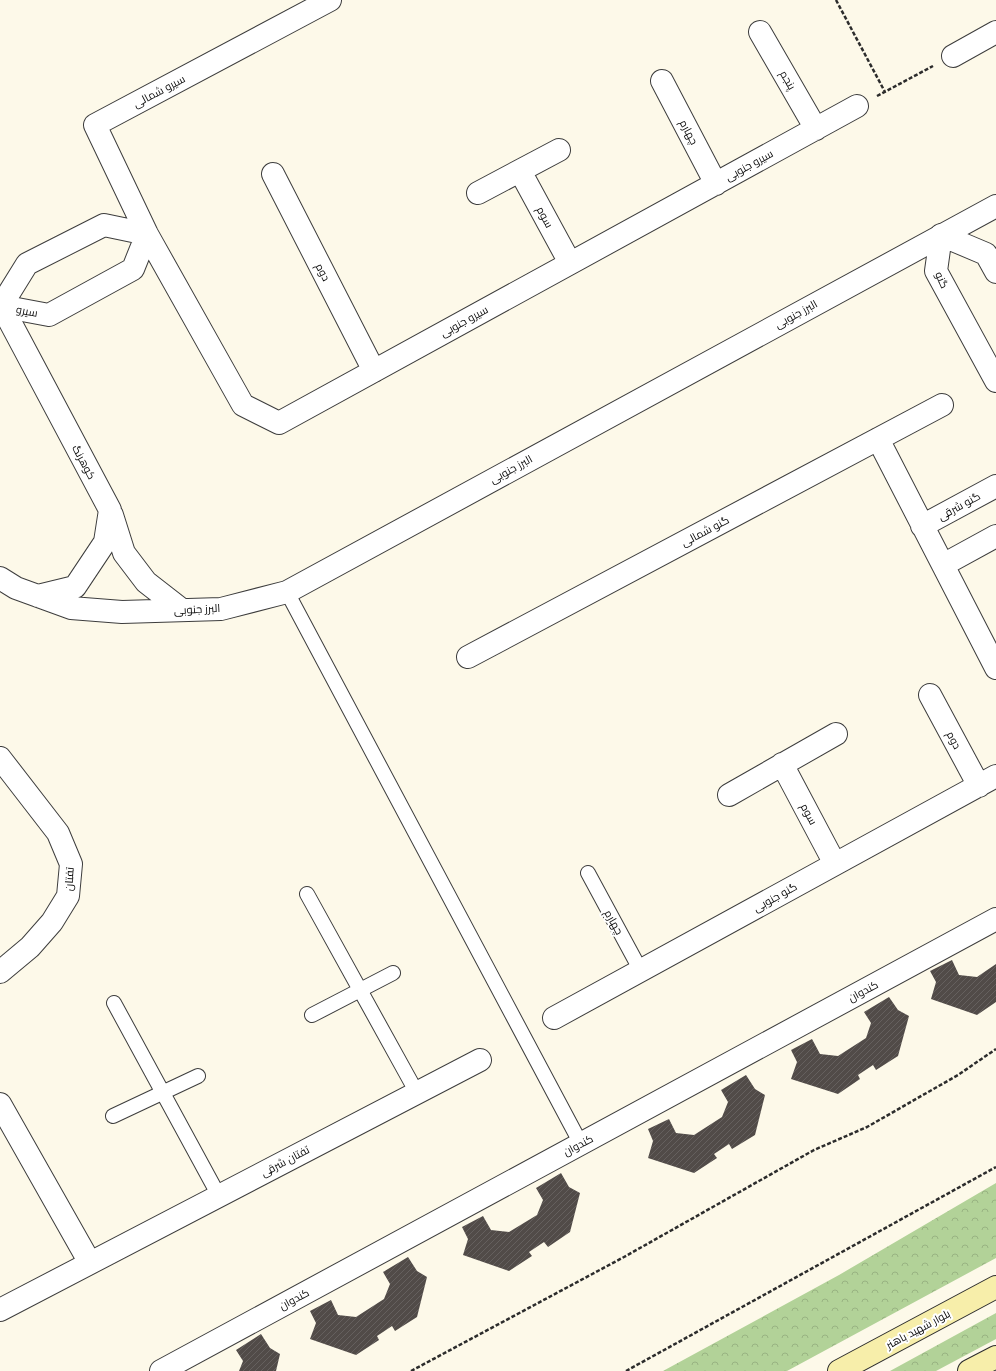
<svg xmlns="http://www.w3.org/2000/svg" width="996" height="1371" font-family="'Playfair Display',Cairo,serif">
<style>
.forest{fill:url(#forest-crowns)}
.building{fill:url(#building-hatch)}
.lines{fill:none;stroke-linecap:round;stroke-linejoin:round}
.service-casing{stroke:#3d3d3d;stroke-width:16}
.minor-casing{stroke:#3d3d3d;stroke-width:24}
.tertiary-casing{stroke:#3d3d3d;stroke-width:24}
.secondary-casing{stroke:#2c2c2c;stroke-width:24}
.path{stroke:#2c2c2c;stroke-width:2.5;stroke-dasharray:4 2;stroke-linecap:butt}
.service{stroke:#fff;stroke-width:14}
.minor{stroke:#fff;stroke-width:22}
.tertiary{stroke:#fff;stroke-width:22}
.secondary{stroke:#f7eeaa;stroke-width:22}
.labels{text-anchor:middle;stroke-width:4;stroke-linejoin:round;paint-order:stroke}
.street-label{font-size:11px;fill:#0a0a0a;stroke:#fff}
</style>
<defs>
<pattern id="forest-crowns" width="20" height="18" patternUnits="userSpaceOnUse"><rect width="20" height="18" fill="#b2d298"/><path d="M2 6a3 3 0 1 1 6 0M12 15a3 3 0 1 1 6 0" fill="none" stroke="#98b382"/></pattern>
<pattern id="building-hatch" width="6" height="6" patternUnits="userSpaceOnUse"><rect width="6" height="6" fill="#514b48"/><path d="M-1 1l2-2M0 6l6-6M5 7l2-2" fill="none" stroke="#65605e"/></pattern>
</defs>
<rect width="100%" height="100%" fill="#fdf9e9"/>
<!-- forest -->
<path class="forest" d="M996 1183V1258L787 1371H663L839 1275Z
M996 1313V1339L936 1371H890Z"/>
<!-- building -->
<path class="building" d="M952 960 959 975 977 977 996 964V1002L977 1015 931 999 936 982 930 971Z
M889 997 898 1010 909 1016 898 1056 876 1070 873 1065 858 1075 860 1079 838 1094 791 1079 797 1062 791 1050 812 1039 820 1054 838 1056 866 1038 871 1023 864 1012Z
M746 1075 755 1089 765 1095 755 1135 732 1149 729 1144 714 1154 717 1158 694 1173 648 1158 653 1141 648 1129 669 1119 676 1133 694 1135 722 1117 728 1102 721 1090Z
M561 1173 569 1187 580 1193 570 1232 548 1247 544 1242 529 1252 532 1256 509 1271 463 1255 468 1239 462 1227 483 1216 491 1230 509 1232 537 1215 543 1200 536 1188Z
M408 1257 417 1271 427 1277 417 1317 395 1331 392 1326 377 1336 379 1340 356 1355 310 1339 316 1323 310 1311 331 1300 338 1315 356 1317 384 1299 390 1284 383 1272Z
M261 1334 270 1348 280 1354 276 1371H239L243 1361 236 1350Z"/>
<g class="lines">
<!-- service casing -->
<g class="service-casing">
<path id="service" d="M287 592 581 1144
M588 873 641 971
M307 894 417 1093
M114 1003 219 1196
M312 1015 393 973
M113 1116 198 1076"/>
</g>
<!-- minor casing -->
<g class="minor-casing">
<path id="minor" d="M330 0 95 125 147 234 243 405 279 423 857 106
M760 32 816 129
M953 56 996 32
M662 81 716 184
M520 171 570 263
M273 174 374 371
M478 193 559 150
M104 225 147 234 133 269 49 315 1 306 27 264Z
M996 272 986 254 941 235 936 271 996 381
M878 439 996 668
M922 526 996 486
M943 565 996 536
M468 657 942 405
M930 695 979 786
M0 758 58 833 71 864 68 896 52 922 30 947 0 972
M782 764 835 864
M729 795 836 734
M554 1018 996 776
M0 1104 90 1263
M0 1310 480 1060
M161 1371 996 919"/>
</g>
<!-- tertiary casing -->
<g class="tertiary-casing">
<path id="tertiary" d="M0 303 110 510 105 542 75 587 38 596
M112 515 124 553 146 582 182 610
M0 578 16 588 71 608 122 612 221 609 287 592 996 206"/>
</g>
<!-- secondary casing -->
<g class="secondary-casing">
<path id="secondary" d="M839 1371 996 1287
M969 1371 996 1357"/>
</g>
<!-- path -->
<path class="path" d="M836 0 885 92
M877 96 933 66
M411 1371 624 1257 814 1150 867 1127 958 1075 996 1049
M626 1371 996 1167"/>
<!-- service -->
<use href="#service" class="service"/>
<!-- minor -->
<use href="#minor" class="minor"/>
<!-- tertiary -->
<use href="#tertiary" class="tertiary"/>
<!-- secondary -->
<use href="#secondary" class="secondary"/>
</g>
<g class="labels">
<!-- street labels -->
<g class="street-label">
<text transform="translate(788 80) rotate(60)" y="4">پنجم</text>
<text transform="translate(159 91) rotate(-28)" y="4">سیرو شمالی</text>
<text transform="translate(689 132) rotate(62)" y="4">چهارم</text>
<text transform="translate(749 165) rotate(-29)" y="4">سیرو جنوبی</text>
<text transform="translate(545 217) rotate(62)" y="4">سوم</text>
<text transform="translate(323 272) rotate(63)" y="4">دوم</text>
<text transform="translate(942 280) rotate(66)" y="4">گنو</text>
<text transform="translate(27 311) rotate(11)" y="4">سیرو</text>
<text transform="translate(796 314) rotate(-29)" y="4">البرز جنوبی</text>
<text transform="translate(464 321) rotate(-29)" y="4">سیرو جنوبی</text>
<text transform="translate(84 462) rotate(62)" y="4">کوهرنگ</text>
<text transform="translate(511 469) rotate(-29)" y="4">البرز جنوبی</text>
<text transform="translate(959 506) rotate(-29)" y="4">گنو شرقی</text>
<text transform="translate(705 531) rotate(-28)" y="4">گنو شمالی</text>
<text transform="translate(197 609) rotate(-3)" y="4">البرز جنوبی</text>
<text transform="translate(954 740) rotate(62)" y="4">دوم</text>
<text transform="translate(809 814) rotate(62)" y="4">سوم</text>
<text transform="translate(69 879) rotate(-86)" y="4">تفتان</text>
<text transform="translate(775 897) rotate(-29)" y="4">گنو جنوبی</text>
<text transform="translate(614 922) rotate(61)" y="4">چهارم</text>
<text transform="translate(863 991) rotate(-28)" y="4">کندوان</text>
<text transform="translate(578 1145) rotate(-28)" y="4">کندوان</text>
<text transform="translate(285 1161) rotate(-28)" y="4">تفتان شرقی</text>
<text transform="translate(294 1299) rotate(-28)" y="4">کندوان</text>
<text transform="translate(918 1329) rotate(-28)" y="4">بلوار شهید باهنر</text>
</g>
</g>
</svg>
